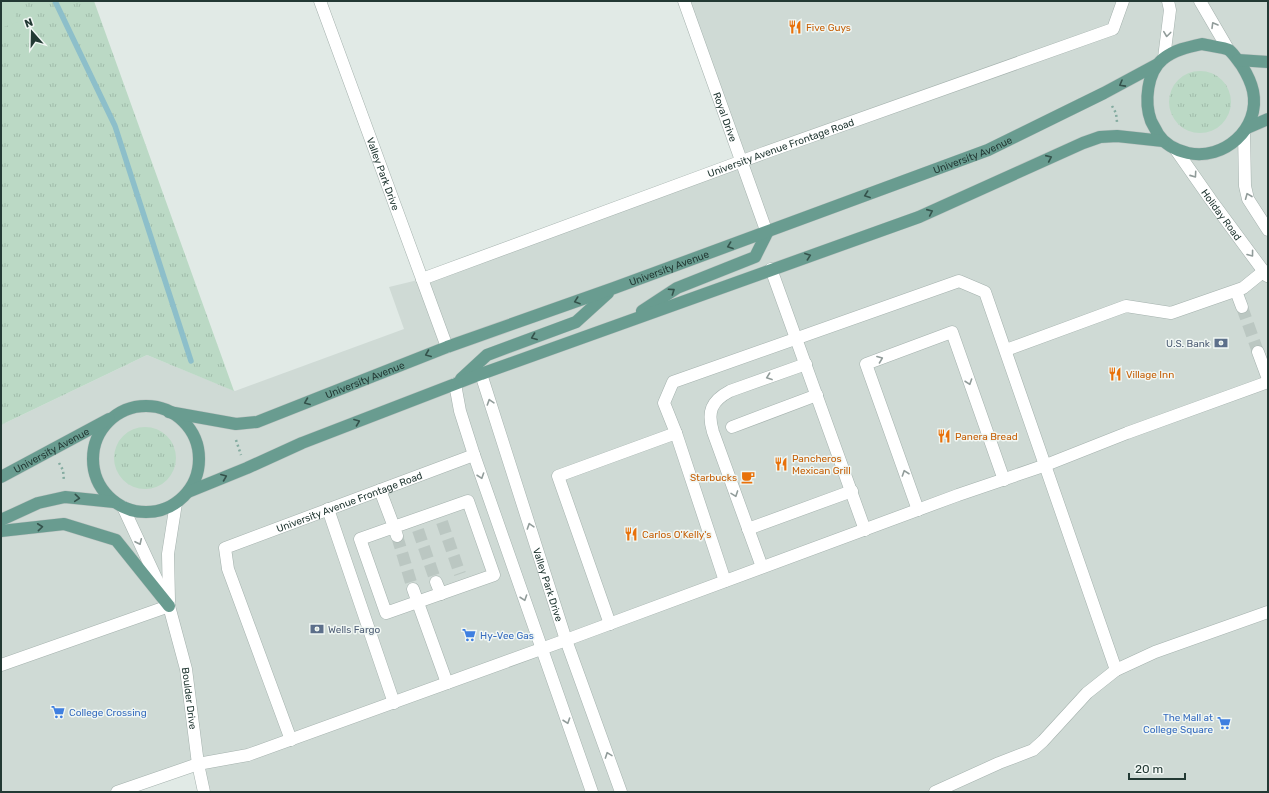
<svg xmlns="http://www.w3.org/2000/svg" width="1269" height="793" font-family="Rubik,sans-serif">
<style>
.built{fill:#cfdad5}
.grass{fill:url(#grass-tufts)}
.pitch{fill:#bbd9c5}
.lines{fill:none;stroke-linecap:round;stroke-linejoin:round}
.stream{stroke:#8dbfca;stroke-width:5.5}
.minor-tunnel{stroke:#bbc7c2;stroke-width:12;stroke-dasharray:12 6;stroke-linecap:butt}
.minor-casing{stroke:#a4b1ad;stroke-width:13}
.major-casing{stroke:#bdc4c2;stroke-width:13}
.path{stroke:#84aba0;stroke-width:2.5;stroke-dasharray:2 3;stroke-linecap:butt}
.minor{stroke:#fff;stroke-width:12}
.major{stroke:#699c90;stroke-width:12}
.oneway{stroke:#919c9a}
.oneway2{stroke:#34524b}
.labels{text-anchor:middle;stroke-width:3;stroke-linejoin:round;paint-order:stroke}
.food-label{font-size:10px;fill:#c56008;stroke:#f1f7f4;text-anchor:start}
.street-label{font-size:10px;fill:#233934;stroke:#f1f7f4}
.service-label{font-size:10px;fill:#4e5e75;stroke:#f1f7f4;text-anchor:end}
.shop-label{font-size:10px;fill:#366cbe;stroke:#f1f7f4;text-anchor:start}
</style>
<defs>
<pattern id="grass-tufts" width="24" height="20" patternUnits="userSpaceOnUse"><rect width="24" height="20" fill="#bbd9c5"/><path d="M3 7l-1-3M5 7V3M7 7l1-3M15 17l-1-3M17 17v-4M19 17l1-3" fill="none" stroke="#a0bbaa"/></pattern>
</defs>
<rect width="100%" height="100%" fill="#e1eae6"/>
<!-- built -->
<path class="built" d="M684 1H1268V792H204L198 764 116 792H1V425L147 355 235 391 404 329 389 287 422 279 741 161Z"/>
<!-- grass -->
<path class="grass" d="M1 1H94L234 391 147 355 1 425Z
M1169 102a31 31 0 1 1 62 0a31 31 0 1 1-62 0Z
M114 458a31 31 0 1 1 62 0a31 31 0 1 1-62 0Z"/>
<!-- pitch -->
<path class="pitch" d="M1 1H10L18 22 1 28Z"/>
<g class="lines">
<!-- stream -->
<path class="stream" d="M55 1 115 126 191 361"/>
<!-- minor-tunnel -->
<path class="minor-tunnel" d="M1242 307 1258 352
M442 522 460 574
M418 530 436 582
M397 536 413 589"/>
<!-- minor casing -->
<g class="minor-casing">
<g id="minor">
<path id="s1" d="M320 1 447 347"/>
<path id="s2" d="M684 1 767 233"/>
<path d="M1200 1 1228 49"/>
<path d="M1164 58 1170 10 1168 1"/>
<path d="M1244 132 1245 186 1248 199 1268 230"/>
<path id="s3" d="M1176 150 1211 200 1267 276"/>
<path d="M771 269 865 530"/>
<path id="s4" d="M422 279 764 153 1113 29 1123 1"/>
<path d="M1236 291 1242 307"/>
<path d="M1006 350 1126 306 1171 313 1243 288 1264 271"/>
<path d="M1258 352 1268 379"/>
<path id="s5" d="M481 374 566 640 621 792"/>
<path d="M455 384 460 411 474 455 592 792"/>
<path d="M732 427 817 395"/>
<path d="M676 433 664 403 673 382 959 281 985 292 1116 670"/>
<path d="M380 490 394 527 360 539 386 613 494 575 468 501 394 527 397 536"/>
<path id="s6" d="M123 507 169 606 186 669 198 764 204 792"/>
<path d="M328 509 394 703"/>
<path d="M918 510 866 364 952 332 1004 480"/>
<path d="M748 529 852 491"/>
<path d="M762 567 713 432C707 412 711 401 730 391L806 364"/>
<path d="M436 582 441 594"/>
<path d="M413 589 447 683"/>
<path d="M169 601 168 554 176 503"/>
<path d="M610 624 558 476 676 433 725 581"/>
<path d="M1 665 169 606"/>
<path id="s7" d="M291 740 228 569 225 548 474 455"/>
<path d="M117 792 198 764 248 755 566 640 958 495 1046 465 1127 433 1268 382"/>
<path d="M935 792 999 763 1033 750 1043 741 1087 693 1116 670 1155 652 1268 612"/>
</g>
</g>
<!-- major casing -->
<g class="major-casing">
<g id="major">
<path d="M1202 44C1209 46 1224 47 1229 50 1234 54 1238 61 1242 66 1247 74 1251 82 1253 91 1261 129 1223 161 1188 153 1175 150 1165 145 1158 134 1156 130 1153 125 1151 121 1144 102 1147 72 1163 59 1174 50 1188 47 1202 44Z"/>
<path d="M1238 60 1268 62"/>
<path d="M1247 128 1268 119"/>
<path d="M642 311 677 288 755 257 767 233"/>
<path d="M461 379 487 355 576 322 608 293"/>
<circle cx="146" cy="459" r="53"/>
<path id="s8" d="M169 412 236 424 257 422 447 347 614 288 988 150 1104 93 1156 65"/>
<path id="s9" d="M1 477 109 419"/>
<path d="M188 492 247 468 302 443 481 374 919 217 1083 143 1100 137 1117 136 1163 141"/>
<path d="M1 520 38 503 65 497 114 502"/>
<path d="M1 531 64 524 116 540 169 606"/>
</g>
</g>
<!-- path -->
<path class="path" d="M1112 106 1116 113 1117 122
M236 440 241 455
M59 463 63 470 64 481"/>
<!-- minor -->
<use href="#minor" class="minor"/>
<!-- major -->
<use href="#major" class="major"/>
</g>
<!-- one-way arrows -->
<defs><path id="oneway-chevron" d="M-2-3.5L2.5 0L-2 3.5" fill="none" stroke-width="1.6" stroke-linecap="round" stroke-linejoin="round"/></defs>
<g class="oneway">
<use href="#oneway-chevron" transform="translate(1214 25) rotate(-120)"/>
<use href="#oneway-chevron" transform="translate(1167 34) rotate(97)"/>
<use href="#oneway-chevron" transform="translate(1194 175) rotate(55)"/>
<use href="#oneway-chevron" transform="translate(1248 196) rotate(-112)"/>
<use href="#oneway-chevron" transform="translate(1251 254) rotate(53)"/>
<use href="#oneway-chevron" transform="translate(880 359) rotate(-21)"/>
<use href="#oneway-chevron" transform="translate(769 377) rotate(160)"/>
<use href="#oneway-chevron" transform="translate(969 382) rotate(71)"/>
<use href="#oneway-chevron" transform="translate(490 402) rotate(-108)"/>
<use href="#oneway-chevron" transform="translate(905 473) rotate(-109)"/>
<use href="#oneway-chevron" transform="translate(481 476) rotate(71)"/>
<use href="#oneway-chevron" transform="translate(735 494) rotate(70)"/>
<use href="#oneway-chevron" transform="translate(530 526) rotate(-108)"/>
<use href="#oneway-chevron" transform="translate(139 542) rotate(65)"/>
<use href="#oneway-chevron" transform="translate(524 598) rotate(71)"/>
<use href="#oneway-chevron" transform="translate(567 721) rotate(71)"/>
<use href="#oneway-chevron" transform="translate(608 755) rotate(-110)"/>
</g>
<g class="oneway2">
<use href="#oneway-chevron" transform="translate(1122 84) rotate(151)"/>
<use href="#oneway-chevron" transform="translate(1049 158) rotate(-24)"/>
<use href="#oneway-chevron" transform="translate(867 195) rotate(160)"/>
<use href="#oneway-chevron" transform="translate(930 212) rotate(-24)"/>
<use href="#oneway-chevron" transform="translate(730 246) rotate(160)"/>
<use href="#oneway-chevron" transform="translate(808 256) rotate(-20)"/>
<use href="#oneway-chevron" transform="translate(672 291) rotate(-34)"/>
<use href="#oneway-chevron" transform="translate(577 301) rotate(161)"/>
<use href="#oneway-chevron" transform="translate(534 337) rotate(159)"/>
<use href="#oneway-chevron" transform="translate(428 354) rotate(158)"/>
<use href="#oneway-chevron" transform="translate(307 402) rotate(158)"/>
<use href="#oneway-chevron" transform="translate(357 422) rotate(-21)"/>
<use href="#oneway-chevron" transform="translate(224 477) rotate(-22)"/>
<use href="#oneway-chevron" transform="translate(77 498) rotate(5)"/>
<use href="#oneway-chevron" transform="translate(40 527) rotate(-6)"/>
</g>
<!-- icons -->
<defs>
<g id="restaurant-bare" transform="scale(1.08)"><path d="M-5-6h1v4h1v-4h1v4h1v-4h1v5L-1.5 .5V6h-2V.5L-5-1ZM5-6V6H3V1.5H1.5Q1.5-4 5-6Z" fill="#e8710a" stroke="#f1f7f4" stroke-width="2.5" paint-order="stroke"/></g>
<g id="bank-bare" transform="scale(1.08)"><path d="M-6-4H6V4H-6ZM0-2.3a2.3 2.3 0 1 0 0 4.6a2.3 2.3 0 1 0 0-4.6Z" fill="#5c6f8a" stroke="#f1f7f4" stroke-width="2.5" paint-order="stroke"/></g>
<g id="cafe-bare" transform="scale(1.08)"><path d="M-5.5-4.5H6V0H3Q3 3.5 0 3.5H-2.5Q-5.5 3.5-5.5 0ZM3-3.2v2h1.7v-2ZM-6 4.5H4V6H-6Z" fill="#e8710a" stroke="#f1f7f4" stroke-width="2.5" paint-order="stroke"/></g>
<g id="supermarket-bare" transform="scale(1.08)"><path d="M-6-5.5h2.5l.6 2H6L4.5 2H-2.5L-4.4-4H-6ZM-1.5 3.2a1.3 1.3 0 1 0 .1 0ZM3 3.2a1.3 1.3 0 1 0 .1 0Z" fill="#3f7fe0" stroke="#f1f7f4" stroke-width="2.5" paint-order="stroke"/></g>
</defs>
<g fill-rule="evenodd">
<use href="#restaurant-bare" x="795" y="27"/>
<use href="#bank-bare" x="1221" y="343"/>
<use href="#restaurant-bare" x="1115" y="374"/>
<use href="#restaurant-bare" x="944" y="436"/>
<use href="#restaurant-bare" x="781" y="464"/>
<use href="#cafe-bare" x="748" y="477"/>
<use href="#restaurant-bare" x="631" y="534"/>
<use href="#bank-bare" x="317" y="629"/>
<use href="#supermarket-bare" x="469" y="635"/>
<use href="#supermarket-bare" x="58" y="712"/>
<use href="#supermarket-bare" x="1224" y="723"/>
</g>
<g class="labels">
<!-- food labels -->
<g class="food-label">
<text x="806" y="31">Five Guys</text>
<text x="1126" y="378">Village Inn</text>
<text x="955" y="440">Panera Bread</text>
<text x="792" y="462">Pancheros<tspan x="792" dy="12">Mexican Grill</tspan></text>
<text x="737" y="481" text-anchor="end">Starbucks</text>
<text x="642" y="538">Carlos O'Kelly's</text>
</g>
<!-- street labels -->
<g class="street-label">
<text dy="4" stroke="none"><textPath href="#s2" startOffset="123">Royal Drive</textPath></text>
<text dy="4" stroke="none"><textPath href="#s4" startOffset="382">University Avenue Frontage Road</textPath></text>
<text dy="4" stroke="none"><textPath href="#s8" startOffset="853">University Avenue</textPath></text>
<text dy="4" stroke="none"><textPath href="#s1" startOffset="184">Valley Park Drive</textPath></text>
<text dy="4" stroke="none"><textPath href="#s3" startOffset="79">Holiday Road</textPath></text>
<text dy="4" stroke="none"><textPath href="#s8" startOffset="529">University Avenue</textPath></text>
<text dy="4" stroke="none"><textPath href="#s8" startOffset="205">University Avenue</textPath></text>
<text dy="4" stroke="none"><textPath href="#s9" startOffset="57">University Avenue</textPath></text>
<text dy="4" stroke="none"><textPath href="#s7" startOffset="336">University Avenue Frontage Road</textPath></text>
<text dy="4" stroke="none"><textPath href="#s5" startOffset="221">Valley Park Drive</textPath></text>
<text dy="4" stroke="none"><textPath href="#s6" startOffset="204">Boulder Drive</textPath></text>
</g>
<!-- service labels -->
<g class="service-label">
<text x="1210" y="347">U.S. Bank</text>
<text x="328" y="633" text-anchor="start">Wells Fargo</text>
</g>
<!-- shop labels -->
<g class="shop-label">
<text x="480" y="639">Hy-Vee Gas</text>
<text x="69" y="716">College Crossing</text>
<text x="1213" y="721" text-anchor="end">The Mall at<tspan x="1213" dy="12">College Square</tspan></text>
</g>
</g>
<!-- border -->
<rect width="1269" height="793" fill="none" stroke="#233934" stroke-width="4"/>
<!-- north arrow -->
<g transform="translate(32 32) rotate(340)" stroke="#f1f7f4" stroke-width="3" paint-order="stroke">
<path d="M0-3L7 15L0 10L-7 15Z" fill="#233934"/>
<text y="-6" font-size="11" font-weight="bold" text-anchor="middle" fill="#233934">N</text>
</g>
<!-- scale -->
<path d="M1129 773v6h56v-6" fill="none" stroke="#233934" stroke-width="2"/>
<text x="1135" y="773" font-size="12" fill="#233934" stroke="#f1f7f4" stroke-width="3" paint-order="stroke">20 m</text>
</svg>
